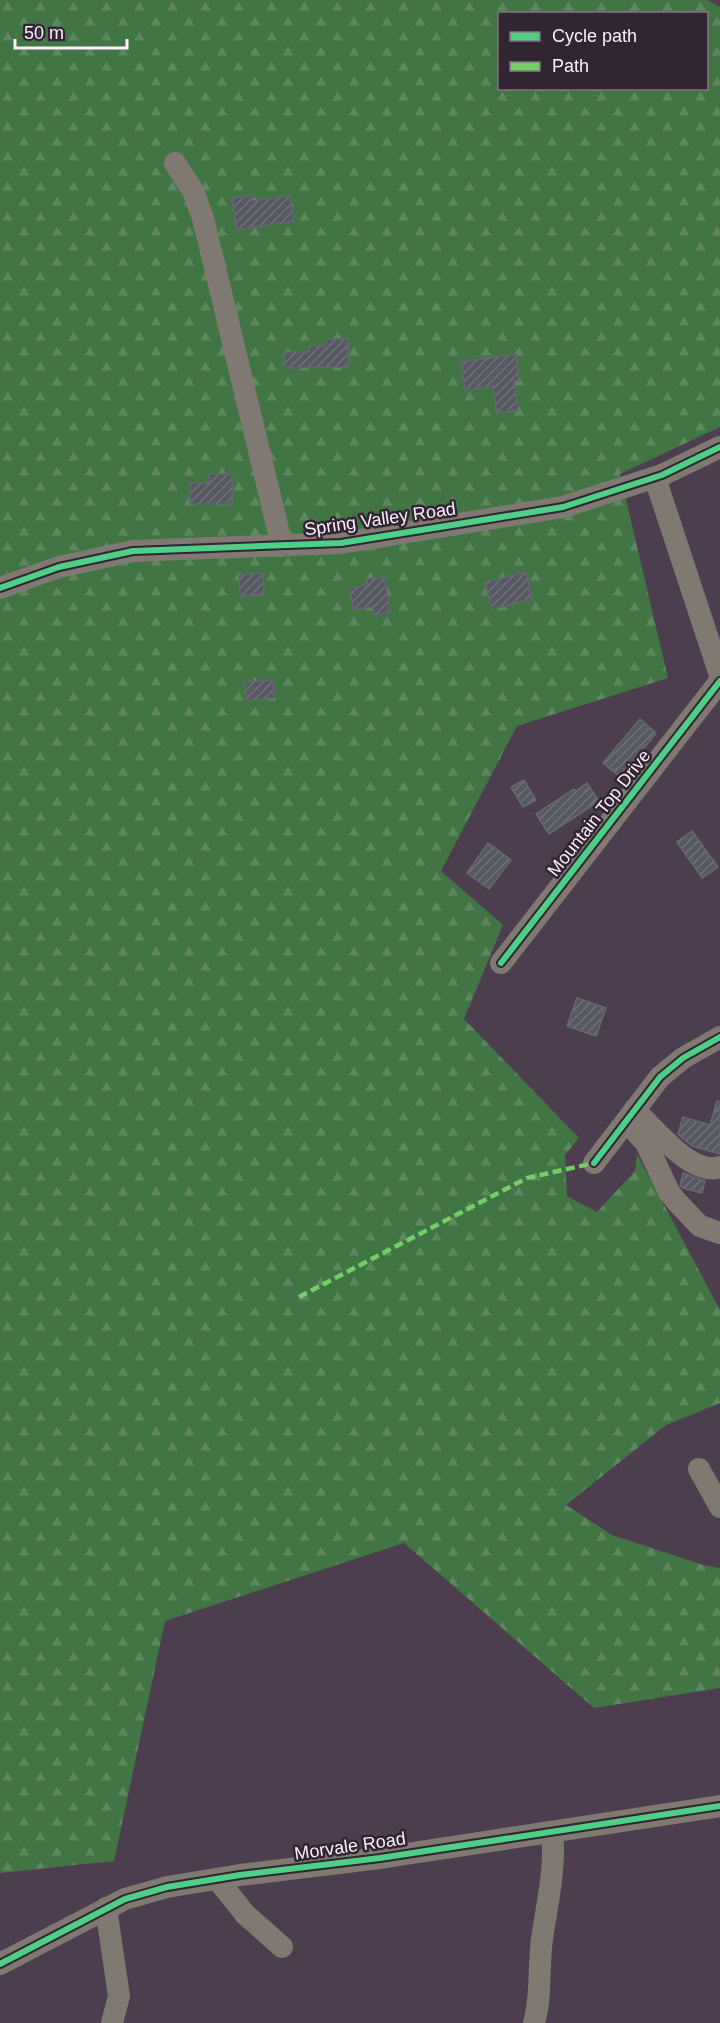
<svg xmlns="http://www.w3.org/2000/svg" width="720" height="2023" font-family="Helvetica,sans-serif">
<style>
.forest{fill:url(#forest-firs);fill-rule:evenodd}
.building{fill:url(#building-hatch);stroke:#646870;stroke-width:1.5}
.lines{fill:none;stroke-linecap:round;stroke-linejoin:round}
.minor{stroke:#807972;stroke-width:22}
.quiet{stroke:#74ce65;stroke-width:4.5;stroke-dasharray:9 4.5;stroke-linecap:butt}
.cycleway-casing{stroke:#302531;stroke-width:10}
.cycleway{stroke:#4dcf88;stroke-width:6}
.labels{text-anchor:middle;stroke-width:5;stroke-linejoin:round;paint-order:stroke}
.street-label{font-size:18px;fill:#fdedfe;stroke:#302531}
</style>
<defs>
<pattern id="forest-firs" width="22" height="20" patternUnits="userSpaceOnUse" patternTransform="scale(1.5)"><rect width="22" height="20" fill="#427544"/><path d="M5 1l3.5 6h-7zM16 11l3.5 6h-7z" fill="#5e8960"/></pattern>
<pattern id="building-hatch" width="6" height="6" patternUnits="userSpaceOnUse" patternTransform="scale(1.5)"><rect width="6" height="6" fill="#575962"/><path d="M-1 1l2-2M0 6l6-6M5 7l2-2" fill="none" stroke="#70717a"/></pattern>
</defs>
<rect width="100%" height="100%" fill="#4c3e4e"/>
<!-- forest -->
<path class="forest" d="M0 0H707L720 7V427L620 474 668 678 517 726 441 871 503 925 464 1019 579 1138 565 1155 567 1196 597 1212 635 1171 637 1154 720 1310V1403L666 1425 566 1505 612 1535 703 1565 720 1568V1688L594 1708 404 1543 165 1621 114 1861 0 1873ZM500 14H706V88H500Z"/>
<!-- building -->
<path class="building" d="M252 195 253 201 290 196 294 221 237 230 232 198Z
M326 339H348V367L284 368V352H309V346H325Z
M516 354 519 380 514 381 518 410 497 413 493 386 465 390 461 362Z
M209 474H232V504H190V483H209Z
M526 572 532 599 492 609 485 582Z
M263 573 264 594 240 596 239 575Z
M385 577 390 612 374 615 373 607 353 610 350 588 367 585V579Z
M273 680 274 698 247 700 245 682Z
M640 719 656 733 620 777 603 763Z
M524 780 536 800 523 807 511 787Z
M587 783 599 801 549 834 536 814 574 789 576 791Z
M692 831 718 867 702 878 677 842Z
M488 843 511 860 489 889 467 873Z
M577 998 606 1008 596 1036 567 1026Z
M717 1101 720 1102V1154L692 1146 678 1134 683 1117 710 1125Z
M683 1173 705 1181 702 1193 683 1188 680 1185Z"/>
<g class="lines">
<!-- minor -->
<path class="minor" d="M175 163 193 191 203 218 282 546
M655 478 720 675
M0 588 59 567 133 551 341 543 563 507 662 475 720 447
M501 963 720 681
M634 1110C654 1127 691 1177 720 1167
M626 1121 646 1143 669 1192 677 1202 700 1226 720 1233
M594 1163 660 1077 683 1058 720 1037
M699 1469 720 1507
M217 1879 245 1914 282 1947
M106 1908 119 1996 112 2023
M0 1964 125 1899 167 1887 240 1875 380 1858 720 1806
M534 2023C542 1995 538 1967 542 1939 547 1903 556 1869 552 1832"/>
<!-- quiet -->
<path class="quiet" d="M299 1297 527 1178 594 1163"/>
<!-- cycleway casing -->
<g class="cycleway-casing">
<path id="cycleway" d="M0 588 59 567 133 551 341 543 563 507 662 475 720 447
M501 963 720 681
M594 1163 660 1077 683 1058 720 1037
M0 1964 125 1899 167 1887 240 1875 380 1858 720 1806"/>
</g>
<!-- cycleway -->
<use href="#cycleway" class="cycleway"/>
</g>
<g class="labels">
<!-- street labels -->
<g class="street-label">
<text transform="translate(380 519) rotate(-8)" y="6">Spring Valley Road</text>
<text transform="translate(599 813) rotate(-52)" y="6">Mountain Top Drive</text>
<text transform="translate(350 1846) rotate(-8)" y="6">Morvale Road</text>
</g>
</g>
<!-- legend -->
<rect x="498" y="12" width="210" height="78" fill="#302531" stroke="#827583" stroke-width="1.5"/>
<rect x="510" y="32" width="30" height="9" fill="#4dcf88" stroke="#827583" stroke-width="1.5"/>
<text x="552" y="42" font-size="18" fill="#fdedfe">Cycle path</text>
<rect x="510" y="62" width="30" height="9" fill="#74ce65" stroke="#827583" stroke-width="1.5"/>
<text x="552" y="72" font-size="18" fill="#fdedfe">Path</text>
<!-- scale -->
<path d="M15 39v9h112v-9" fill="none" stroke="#fdedfe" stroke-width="3"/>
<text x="24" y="39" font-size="18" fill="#fdedfe" stroke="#302531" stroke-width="4.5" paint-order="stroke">50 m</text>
</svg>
